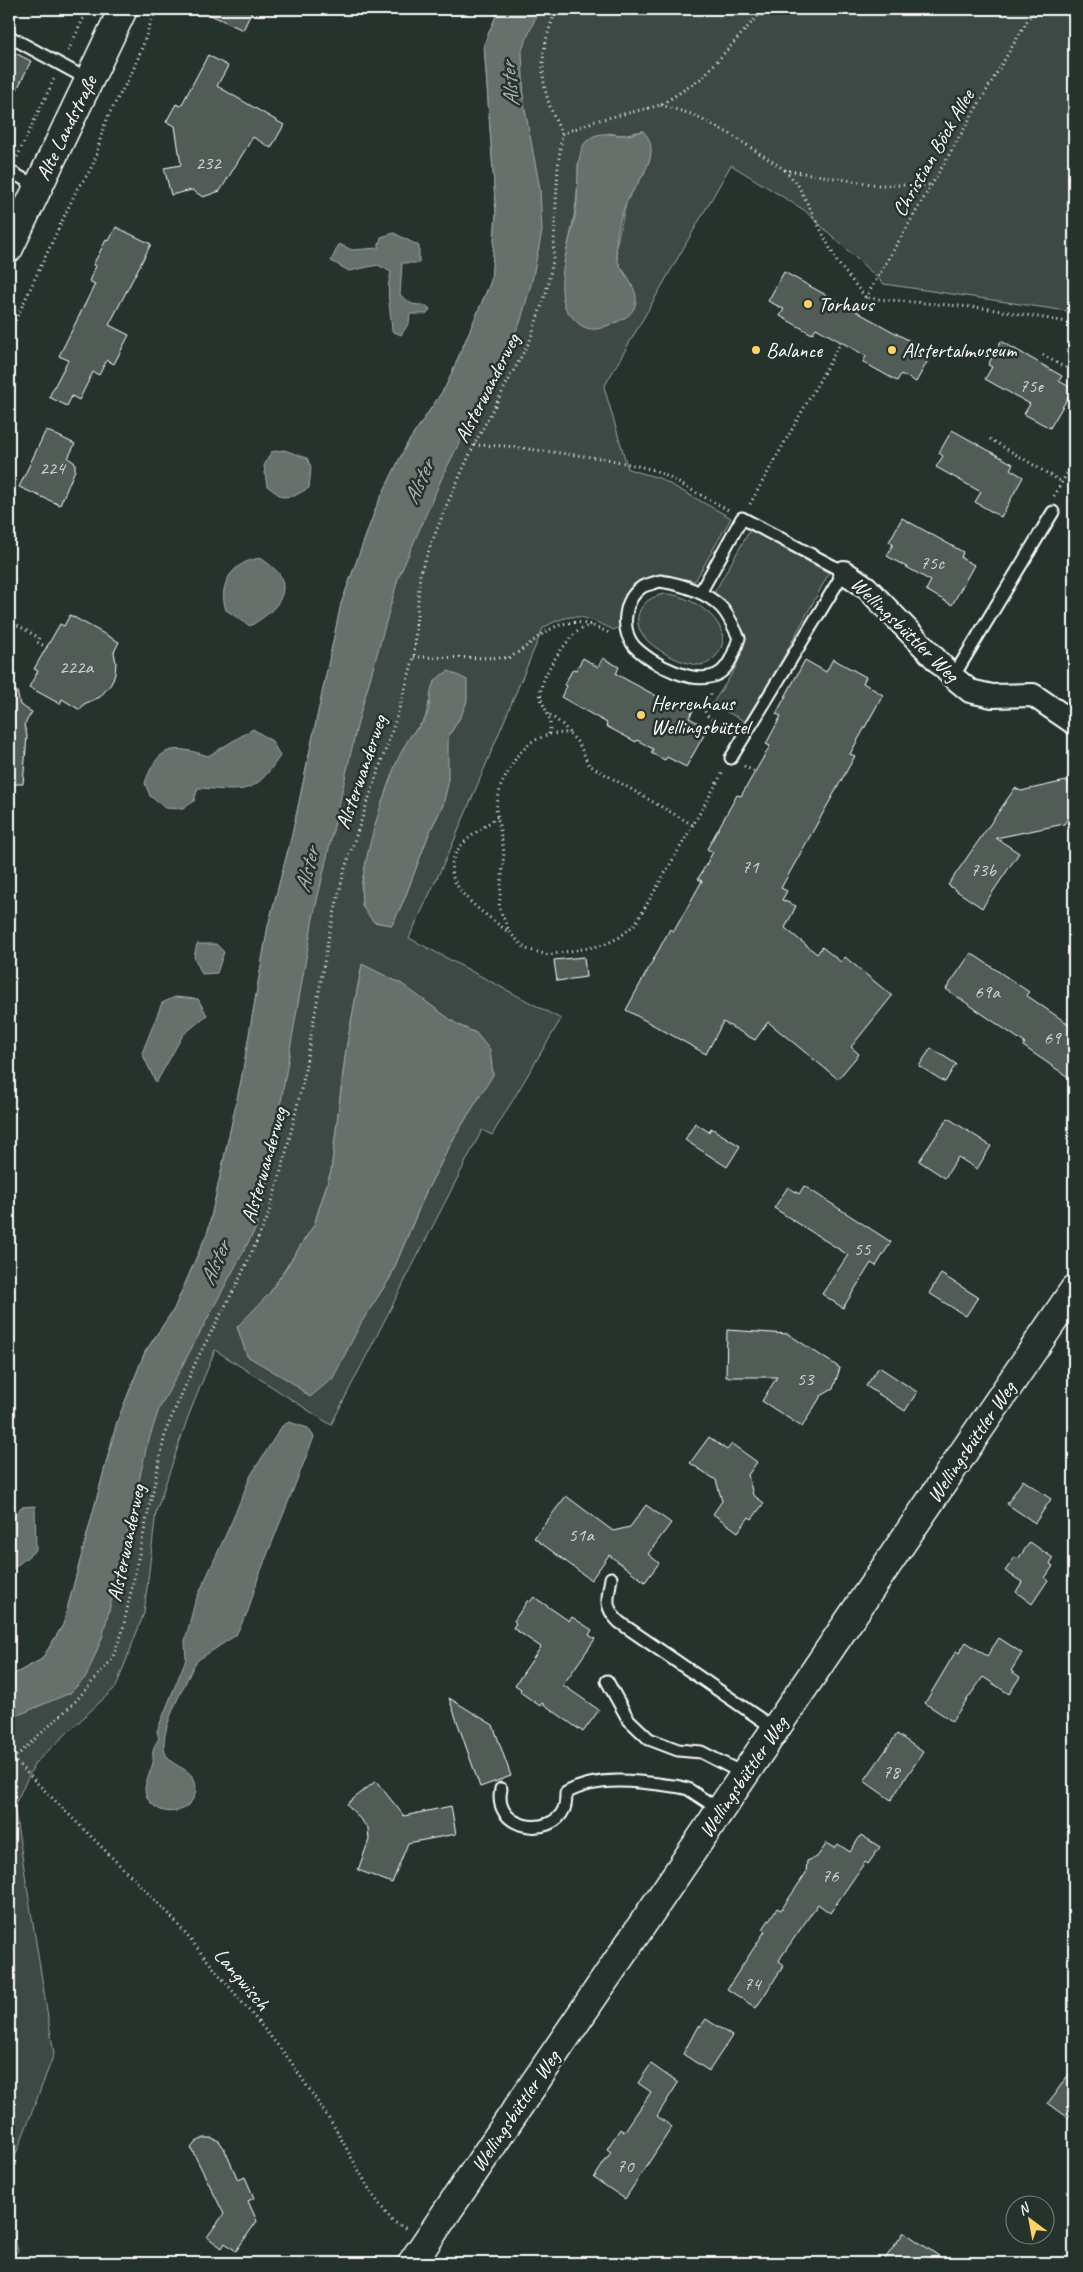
<svg xmlns="http://www.w3.org/2000/svg" width="1083" height="2272" font-family="Caveat,sans-serif">
<style>
.green{fill:#3e4944;stroke:#9ea4a2;fill-rule:evenodd}
.water{fill:#67706c;stroke:#a4a9a7}
.building{fill:#515c57;stroke:#fff}
.lines{fill:none;stroke-linecap:round;stroke-linejoin:round}
.lane-casing{stroke:#fff;stroke-width:15}
.street-casing{stroke:#fff;stroke-width:26}
.secondary-casing{stroke:#fff;stroke-width:31}
.path{stroke:#fff;stroke-width:3;stroke-dasharray:1 4;stroke-linecap:butt}
.lane{stroke:#26332d;stroke-width:11}
.street{stroke:#26332d;stroke-width:22}
.secondary{stroke:#26332d;stroke-width:28}
.poi-dot{fill:#ffd166;stroke:#26332d;stroke-width:2}
.labels{text-anchor:middle;stroke-width:5;stroke-linejoin:round;paint-order:stroke}
.number-label{font-size:19px;fill:#d4d6d5}
.street-label{font-size:21px;fill:#fff;stroke:#26332d}
.poi-label{font-size:21px;fill:#fff;stroke:#26332d;text-anchor:start}
.water-label{font-size:22px;font-style:italic;fill:#b3b8b6;stroke:#26332d}
</style>
<rect width="100%" height="100%" fill="#26332d"/>
<filter id="ink" filterUnits="userSpaceOnUse"><feTurbulence type="fractalNoise" baseFrequency=".02" numOctaves="2"/><feDisplacementMap in="SourceGraphic" scale="10" xChannelSelector="R" yChannelSelector="G"/><feConvolveMatrix kernelMatrix="1 2 1 2 8 2 1 2 1" color-interpolation-filters="sRGB"/></filter>
<g filter="url(#ink)">
<!-- green -->
<path class="green" d="M499 9H1074V312L884 284 804 210 731 165 604 387 628 469 659 478 731 518 695 581C661 574 654 572 625 594L619 627 614 630C584 616 573 610 543 628L451 848 409 938 561 1019 492 1135 482 1130 331 1425 215 1350 188 1417 156 1512 144 1613 116 1687 35 1763 14 1806 54 2054 9 2172V1677L42 1659 63 1625 117 1422 145 1352 174 1309 208 1231 241 1081 268 926 292 835 341 604 377 505 407 444 446 386 491 281 496 214 484 44ZM643 131 645 172 627 200 616 246 618 263 630 280 564 263C572 229 579 198 578 164L608 133 621 135ZM429 702 462 714 448 737 443 805 430 831 404 900 392 925 374 922 362 905 361 884 391 776 411 735 425 719ZM362 965 458 1025 476 1033 493 1074 454 1138 426 1192 390 1278 310 1397 291 1382 255 1311 269 1294 314 1225 331 1171 346 1049Z
M750 530 829 573 748 723 712 704C742 659 763 635 714 593Z
M665 594C692 594 742 628 715 657 711 662 705 665 698 665 681 663 663 654 650 643 628 625 637 598 665 594Z
M9 2216 18 2251 9 2260Z"/>
<!-- water -->
<path class="water" d="M499 9H539L522 50 524 104 540 189 542 231 532 281 520 323 444 473 398 579 358 722 313 918 265 1193 256 1228 159 1409 146 1449 121 1564 102 1638 86 1677 70 1693 9 1719V1677L42 1659 63 1625 117 1422 145 1352 174 1309 208 1231 241 1081 268 926 292 835 341 604 377 505 407 444 446 386 491 281 496 214 484 44Z
M643 131C664 153 639 179 628 199 624 205 623 213 620 220 617 233 614 248 618 261 623 277 644 291 633 310 627 320 611 324 601 328 593 331 582 328 577 322 573 318 567 312 565 307 555 275 571 242 576 210 579 192 575 156 585 143 595 131 607 134 620 135 627 136 636 133 643 131Z
M394 233 419 246V263H402L400 295 412 304 427 306 430 309 427 314H410L409 323 401 335 392 331C391 311 385 292 391 272L378 265 349 271 331 261 339 244 352 250 378 248 381 237Z
M284 450 307 458 311 467 309 488 294 496 282 497 267 486 264 466 271 452Z
M261 558C267 563 278 570 281 577 290 600 267 616 250 626L226 610C217 583 234 561 261 558Z
M449 671 467 680V701L462 714 448 737V784L443 805 430 831 404 900 392 925 374 922C370 917 363 910 362 903 357 875 386 784 399 757 403 749 407 740 413 733 417 729 422 724 425 719 436 700 421 684 449 671Z
M253 729 272 741 280 756C273 766 262 783 250 787 236 793 213 788 198 788L194 801 183 809 165 808 150 796 145 783C158 746 172 744 208 756Z
M197 944H216L224 952 217 973 202 974 194 957Z
M362 964 402 984 458 1025 476 1033 490 1050 493 1075 454 1138 426 1192 390 1278 361 1323 333 1378 310 1397 291 1382 247 1356 237 1327 269 1294 314 1225 331 1171 346 1049Z
M175 997 198 999 207 1015 183 1035 156 1083 142 1053 162 1003Z
M289 1422 308 1428 314 1437 258 1578 248 1611 236 1635 198 1660 194 1665C184 1687 165 1720 164 1743 163 1769 189 1763 195 1782 202 1805 169 1824 150 1802 147 1799 145 1793 145 1788 146 1780 151 1771 153 1763 154 1759 152 1756 153 1752 153 1747 157 1742 159 1738L157 1731 186 1659 185 1641 195 1602 232 1521 251 1475 282 1426Z
M35 1506 36 1550 14 1568 9 1569 12 1521 21 1507Z"/>
<!-- building -->
<path class="building" d="M198 9H253L243 30Z
M9 50 31 61 9 106Z
M208 55 228 66 217 86 284 125 271 148 253 137 220 191 203 197 192 190 171 195 164 168 181 165 175 126 166 122 176 104 181 106Z
M116 227 151 244 109 325 129 335 114 364 107 360 99 375 93 372 79 400 72 396 67 406 49 397 68 360 59 356 95 284 89 281 96 266 93 265 106 240 109 241Z
M784 272 932 353 916 382 901 374 897 381 863 362 866 356 816 328 812 334 780 316 784 309 768 301Z
M1001 341 1062 376 1059 381 1073 389 1050 428 1024 414 1030 404 985 379 992 367 988 365Z
M46 430 75 444 68 458 75 463V470L60 505 19 487Z
M952 430 1013 464 1010 469 1023 477 1001 517 975 502 981 492 936 467 943 456 939 453Z
M902 518 963 552 961 558 974 565 952 605 926 590 931 581 887 556 893 544 889 542Z
M70 615 119 642 114 652 116 663 115 674 111 684 100 697 84 704 80 710 62 699 60 704 29 687 38 671 34 669 60 624 64 626Z
M583 658 598 667 603 658 619 667 616 674 675 706 678 700 694 709 689 718 708 728 686 767 667 757 665 760 651 753 653 749 637 740 636 742 606 726 607 723 561 697 567 686 564 685 573 669 576 670Z
M833 659 866 677 863 683 883 695 850 754 855 756 781 888 787 891 782 900 796 906 785 928 817 954 822 947 841 962 845 957 892 996 851 1047 859 1054 838 1079 768 1022 755 1040 723 1022 706 1054 626 1010 670 929 674 931 702 881 698 879 713 852 707 849 737 795 741 796 770 746 766 744 781 716 776 714 805 660 826 672Z
M17 691 20 705 32 712 24 725 27 736 23 784H9V692Z
M1066 781 1074 786V809L1064 824 996 838 1019 853 982 908 948 885 1015 788 1021 791Z
M971 953 1029 992 1026 995 1074 1028V1081L1023 1046 1025 1043 946 989Z
M584 957 586 977 557 981 554 960Z
M931 1048 956 1064 945 1082 919 1066Z
M948 1118 991 1146 977 1169 958 1157 945 1178 919 1161Z
M695 1123 709 1132 711 1128 740 1146 727 1167 685 1140Z
M804 1186 891 1242 876 1266 871 1263 843 1308 822 1294 848 1255 774 1208 788 1187 799 1194Z
M941 1274 978 1297 966 1316 929 1293Z
M727 1330 788 1334 840 1368 833 1389 821 1396 802 1427 762 1401 777 1377H726Z
M879 1367 917 1392 905 1411 866 1386Z
M709 1437 727 1450 732 1444 757 1462 748 1475 753 1495 764 1503 752 1519 749 1517 738 1532 713 1514 722 1501 716 1480 690 1463Z
M1023 1480 1051 1499 1035 1523 1007 1504Z
M566 1496 613 1531 630 1527 646 1505 671 1523 648 1554 659 1563 645 1582 609 1555 591 1580 534 1538Z
M1030 1542 1053 1558 1050 1564 1053 1566 1045 1578 1048 1580 1032 1604 1016 1592 1022 1582 1005 1571 1015 1557 1018 1559Z
M534 1597 569 1621 572 1617 592 1630 589 1635 595 1639 563 1685 599 1710 583 1732 542 1703 540 1706 520 1692 521 1689 515 1685 541 1647 513 1628 516 1623 514 1621 528 1600 530 1602Z
M999 1638 1022 1653 1011 1671 1020 1677 1009 1694 983 1677 952 1721 925 1703 956 1651 959 1653 966 1642 987 1656Z
M449 1698 493 1725 511 1776 480 1787Z
M897 1734 923 1752 891 1800 864 1781Z
M376 1781 404 1816 451 1806 456 1834 408 1843 392 1883 358 1870 369 1840 368 1828 347 1804Z
M861 1835 880 1847 868 1864 865 1862 830 1913 818 1904 781 1957 779 1961 784 1965 756 2008 727 1989 765 1931 763 1929 777 1908 781 1910 806 1873 807 1861 817 1857 827 1843 835 1848 838 1844 850 1852Z
M706 2019 732 2036 709 2071 683 2054 698 2026 700 2027Z
M651 2064 678 2083 657 2116 672 2127 625 2199 594 2178 611 2152 607 2149 620 2129 624 2132 651 2092 638 2083Z
M1074 2067V2122L1048 2103Z
M204 2138H212L219 2141 224 2148 238 2180 245 2177 254 2198 248 2201 257 2221 236 2251 225 2243 222 2248 207 2237 224 2214 191 2148 196 2142Z
M904 2232 949 2263H882Z"/>
<g class="lines">
<!-- lane casing -->
<g class="lane-casing">
<path id="lane" d="M12 38 89 80
M9 171 38 187
M660 581C681 584 706 592 721 607 729 615 734 628 739 638 735 649 731 664 721 672 698 689 651 664 634 646 620 629 624 599 642 587 647 584 655 583 660 581Z
M700 593 742 518 844 572 731 758
M953 677 1053 512
M611 1578C608 1598 603 1606 619 1622L775 1729
M607 1681 628 1719 649 1739 678 1750 701 1752 744 1774
M501 1789C492 1829 551 1839 564 1809 566 1804 566 1797 566 1793 599 1774 644 1782 680 1787L688 1789 720 1810"/>
</g>
<!-- street casing -->
<g class="street-casing">
<path id="street" d="M844 572 866 587 953 677 970 691 992 696 1033 695 1074 723"/>
</g>
<!-- secondary casing -->
<g class="secondary-casing">
<path id="secondary" d="M9 248 123 9
M412 2263 1074 1290"/>
</g>
<!-- path -->
<path class="path" d="M557 9C536 56 539 89 562 134
M68 51 88 9
M661 105 691 114 730 134 785 170 878 185H931
M17 157 54 79
M785 170 798 185 837 262 866 298 983 308 1074 323
M858 311 1034 9
M9 334 78 187C100 162 95 149 106 121 115 101 128 83 136 63 144 45 148 26 157 9
M1043 355 1074 373
M990 439 1062 482
M474 445 505 446 607 459 655 470 728 510
M1054 496 1074 461
M750 504 841 342
M9 620 39 638 37 642 50 649
M414 657 508 658C521 652 530 643 541 635 567 617 584 620 611 634
M711 694 703 708 708 717 730 729
M550 715 563 725 570 734
M549 734C553 716 545 713 541 698 536 681 565 642 577 632 581 629 586 627 591 624
M744 766 755 772
M497 817C486 826 470 835 460 847 431 883 485 912 509 933
M693 825 636 923 620 937 604 945 548 955 526 949 510 933 499 908 504 852 496 809 501 785 517 756 531 742 549 734 565 733 571 735 579 744 589 765 693 825 723 772
M9 1755 169 1914 289 2059 335 2128 372 2194 392 2221 407 2229
M9 1763 74 1703 112 1659 122 1633 166 1430 198 1357 238 1282 267 1219 285 1157 303 1081 329 935 345 868 397 716 414 657 420 573 444 511 474 445 530 340 546 292 553 261 558 166 562 134 595 121 661 105 702 78 764 9"/>
<!-- lane -->
<use href="#lane" class="lane"/>
<!-- street -->
<use href="#street" class="street"/>
<!-- secondary -->
<use href="#secondary" class="secondary"/>
</g>
</g>
<!-- markers -->
<g class="poi-dot">
<circle cx="808" cy="304" r="5"/>
<circle cx="756" cy="350" r="5"/>
<circle cx="892" cy="350" r="5"/>
<circle cx="641" cy="715" r="5"/>
</g>
<g class="labels">
<!-- number labels -->
<g class="number-label">
<text x="208" y="169">232</text>
<text x="1031" y="392">75e</text>
<text x="52" y="474">224</text>
<text x="932" y="569">75c</text>
<text x="76" y="673">222a</text>
<text x="750" y="873">71</text>
<text x="983" y="876">73b</text>
<text x="987" y="998">69a</text>
<text x="1052" y="1044">69</text>
<text x="862" y="1255">55</text>
<text x="805" y="1385">53</text>
<text x="581" y="1541">51a</text>
<text x="891" y="1778">78</text>
<text x="830" y="1882">76</text>
<text x="752" y="1990">74</text>
<text x="625" y="2172">70</text>
</g>
<!-- street labels -->
<g class="street-label">
<text transform="translate(66 128) rotate(-64)" y="7">Alte Landstraße</text>
<text transform="translate(933 153) rotate(-60)" y="7">Christian Böck Allee</text>
<text transform="translate(487 388) rotate(-63)" y="7">Alsterwanderweg</text>
<text transform="translate(905 629) rotate(44)" y="7">Wellingsbüttler Weg</text>
<text transform="translate(361 772) rotate(-71)" y="7">Alsterwanderweg</text>
<text transform="translate(264 1165) rotate(-74)" y="7">Alsterwanderweg</text>
<text transform="translate(971 1442) rotate(-56)" y="7">Wellingsbüttler Weg</text>
<text transform="translate(126 1543) rotate(-78)" y="7">Alsterwanderweg</text>
<text transform="translate(743 1777) rotate(-56)" y="7">Wellingsbüttler Weg</text>
<text transform="translate(242 1979) rotate(50)" y="7">Langwisch</text>
<text transform="translate(515 2111) rotate(-56)" y="7">Wellingsbüttler Weg</text>
</g>
<!-- poi labels -->
<g class="poi-label">
<text x="818" y="311">Torhaus</text>
<text x="766" y="357">Balance</text>
<text x="902" y="357">Alstertalmuseum</text>
<text x="651" y="710">Herrenhaus<tspan x="651" dy="24">Wellingsbüttel</tspan></text>
</g>
<!-- water labels -->
<g class="water-label">
<text transform="translate(509 85) rotate(-96)" y="8">Alster</text>
<text transform="translate(418 482) rotate(-66)" y="8">Alster</text>
<text transform="translate(306 870) rotate(-77)" y="8">Alster</text>
<text transform="translate(214 1263) rotate(-67)" y="8">Alster</text>
</g>
</g>
<!-- margin -->
<rect width="1083" height="2272" fill="none" stroke="#26332d" stroke-width="30"/>
<rect x="15" y="15" width="1053" height="2242" fill="none" stroke="#fff" stroke-width="2" filter="url(#ink)"/>
<!-- north arrow -->
<g transform="translate(1030 2220) rotate(328)"><circle r="24" fill="#26332d" stroke="#7d8581"/>
<path d="M0-4L9 19L0 12L-9 19Z" fill="#ffd166"/>
<text y="-8" font-size="14" font-weight="bold" text-anchor="middle" fill="#ffffff">N</text>
</g>
</svg>
